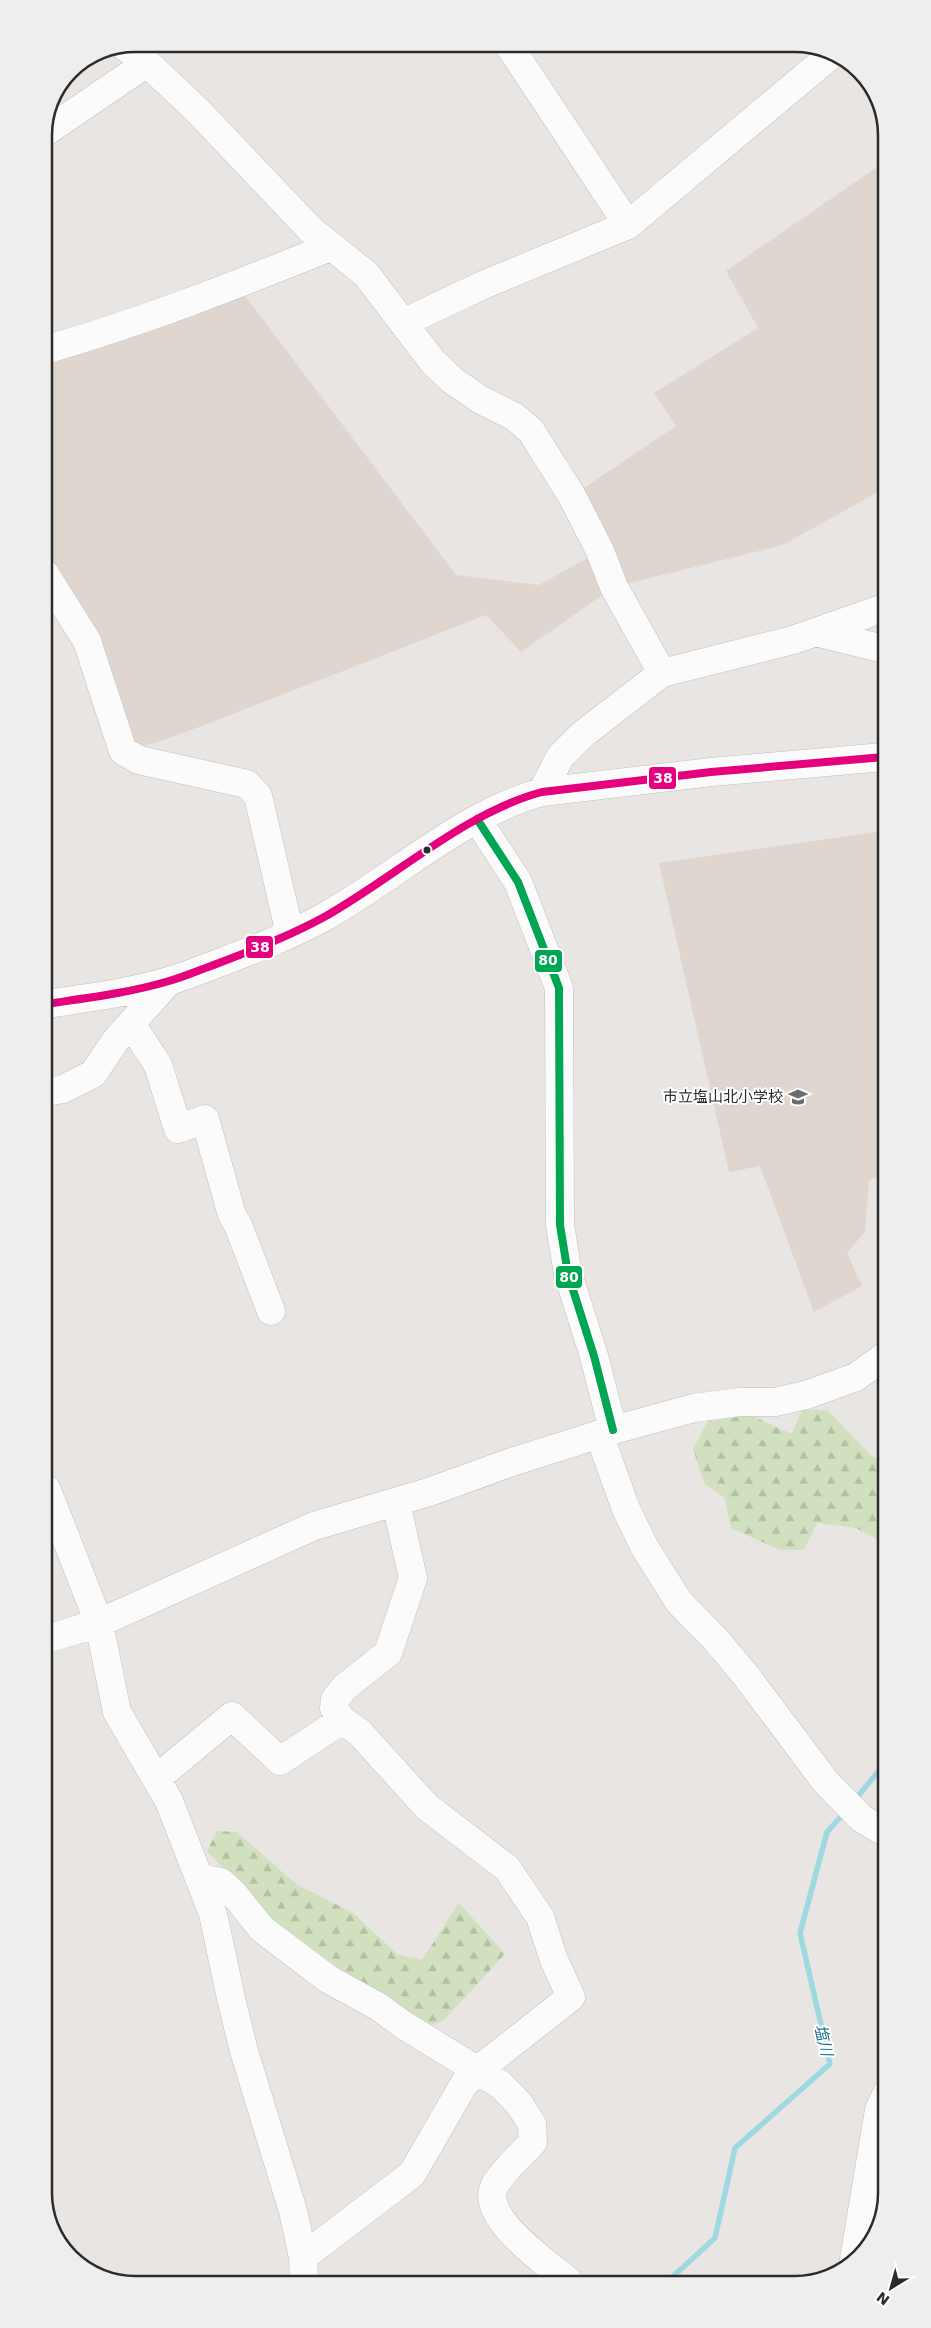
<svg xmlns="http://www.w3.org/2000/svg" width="931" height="2328" font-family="'DejaVu Sans','Noto Sans JP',sans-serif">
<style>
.education{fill:#dfd7cf}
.forest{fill:url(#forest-firs)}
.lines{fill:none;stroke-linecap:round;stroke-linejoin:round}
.stream{stroke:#9ed9e1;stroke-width:5.5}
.minor-casing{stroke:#c1c0c0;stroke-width:29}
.minor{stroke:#fcfbfb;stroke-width:28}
.bus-1-casing{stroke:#fff;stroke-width:11}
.bus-2-casing{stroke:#fff;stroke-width:11}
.bus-1{stroke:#00a651;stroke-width:8}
.bus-2{stroke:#e5007d;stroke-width:8}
.bus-dot{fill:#2b2b2b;stroke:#fff;stroke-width:2}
.labels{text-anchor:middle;stroke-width:4;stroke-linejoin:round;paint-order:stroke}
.poi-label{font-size:15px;fill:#2b2b2b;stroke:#fff;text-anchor:end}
.water-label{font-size:16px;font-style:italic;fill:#1e768d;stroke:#fff}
.rim{fill:none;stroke:#2b2b2b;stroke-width:2.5}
.line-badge{stroke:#fff;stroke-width:2}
.badge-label{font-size:14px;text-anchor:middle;font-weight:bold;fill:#fff}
</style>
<defs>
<pattern id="forest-firs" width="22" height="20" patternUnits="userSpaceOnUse" patternTransform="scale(1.25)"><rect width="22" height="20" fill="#d1e0bf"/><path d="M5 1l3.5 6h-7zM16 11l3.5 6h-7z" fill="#b4c0a4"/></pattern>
</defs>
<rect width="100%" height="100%" fill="#e8e5e2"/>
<!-- education -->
<path class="education" d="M883 163V489L783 545 614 587 521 652 486 615 207 724 164 740 123 751 45 574 44 350 237 285 456 575 539 585 600 551 572 496 676 426 654 393 758 328 726 271Z
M884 831 885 1175 869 1180 865 1232 847 1253 862 1286 814 1312 760 1166 729 1172 659 863Z"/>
<!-- forest -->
<path class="forest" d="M802 1410H827L873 1457 886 1461V1544L856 1528 817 1523 804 1550H780L731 1528 725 1498 704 1483 693 1449 708 1421 750 1415 792 1434Z
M217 1831 237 1832 296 1884 353 1913 397 1954 422 1960 459 1903 505 1954 443 2021 427 2026 348 1975 270 1918 207 1851Z"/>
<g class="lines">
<!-- stream -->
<path class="stream" d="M854 1801 886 1762
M668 2281 715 2238 735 2148 830 2064 800 1933 827 1832 845 1812"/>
<!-- minor casing -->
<g class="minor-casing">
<path id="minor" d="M508 44 628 225
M124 46 147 63 197 110 311 230 366 274 433 362 452 380 481 400 515 417 531 431 572 496 600 551 614 587 662 673
M44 133 147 63
M403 323 483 285 628 225 831 55
M44 350C142 322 236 285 330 247
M45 574 87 641 123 751 139 760 247 784 258 796 290 934
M815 632 884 649
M542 792 560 757 583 734 662 673 793 640 884 608
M477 819 518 882 559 988 560 1225 568 1274 594 1356 613 1430
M46 1004C87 998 129 993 169 981 183 977 197 971 211 966 250 951 290 936 326 916 395 877 466 812 542 792L711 772 884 757
M131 1024 158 1065 178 1129 205 1119 232 1215 238 1225 271 1311
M46 1092 63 1089 93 1074 116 1040 169 981
M599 1434 626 1509 645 1548 679 1602 717 1641 747 1677 825 1781 861 1818 886 1833
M47 1490 99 1623 117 1712 169 1801 213 1914 231 1998 244 2051 293 2211 303 2257 304 2283
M47 1639 99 1623 314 1526 429 1492 512 1462 613 1430 694 1408 739 1402H775L806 1395 856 1377 885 1356
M342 1720 334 1708 335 1699 345 1687 388 1653 413 1578 396 1503
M157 1778 232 1716 280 1761 342 1720 359 1732 427 1807 507 1868 540 1917 554 1960 571 1997 478 2070 464 2084 412 2174 303 2257
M200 1878 221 1882 233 1893 262 1929 328 1979 379 2007 402 2024 501 2085 520 2105 532 2124 533 2142C522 2154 503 2171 495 2185 478 2217 547 2263 568 2281
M854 2259 879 2110 887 2093"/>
</g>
<!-- minor -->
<use href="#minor" class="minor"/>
<!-- bus-1 casing -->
<g class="bus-1-casing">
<path id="bus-1" d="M477 819 518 882 559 988 560 1225 568 1274 594 1356 613 1430"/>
</g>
<!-- bus-2 casing -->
<g class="bus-2-casing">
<path id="bus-2" d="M46 1004C87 998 129 993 169 981 183 977 197 971 211 966 250 951 290 936 326 916 395 877 466 812 542 792L711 772 884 757"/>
</g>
<!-- bus-1 -->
<use href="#bus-1" class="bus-1"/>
<!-- bus-2 -->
<use href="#bus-2" class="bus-2"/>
</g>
<!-- icons -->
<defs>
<g id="school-bare" transform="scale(1.5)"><path d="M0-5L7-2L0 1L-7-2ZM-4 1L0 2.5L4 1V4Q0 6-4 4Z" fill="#6d6c6b" stroke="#fff" stroke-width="2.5" paint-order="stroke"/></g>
</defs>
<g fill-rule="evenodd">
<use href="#school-bare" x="798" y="1097"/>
</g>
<!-- markers -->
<circle class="bus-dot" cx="427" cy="850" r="4.5"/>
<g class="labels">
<!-- poi labels -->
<g class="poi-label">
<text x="783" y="1102">市立塩山北小学校</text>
</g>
<!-- water labels -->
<g class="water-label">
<text transform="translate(824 2040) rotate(77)" y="6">塩川</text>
</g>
</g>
<!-- crop -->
<path d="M0 0H931V2328H0ZM135 52H795A83 83 0 0 1 878 135V2193A83 83 0 0 1 795 2276H135A83 83 0 0 1 52 2193V135A83 83 0 0 1 135 52Z" fill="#eee" fill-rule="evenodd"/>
<path class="rim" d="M135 52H795A83 83 0 0 1 878 135V2193A83 83 0 0 1 795 2276H135A83 83 0 0 1 52 2193V135A83 83 0 0 1 135 52Z"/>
<g class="line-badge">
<rect x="648" y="766" width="29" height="24" rx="5" fill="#e5007d"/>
<rect x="245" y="935" width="29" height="24" rx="5" fill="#e5007d"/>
<rect x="534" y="949" width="29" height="24" rx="5" fill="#00a651"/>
<rect x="555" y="1265" width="28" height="24" rx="5" fill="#00a651"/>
</g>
<g class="badge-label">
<text x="663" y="783">38</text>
<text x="260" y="952">38</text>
<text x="548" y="965">80</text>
<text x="569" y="1282">80</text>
</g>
<!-- north arrow -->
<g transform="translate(891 2288) rotate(217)" stroke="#ffffff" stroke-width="4" paint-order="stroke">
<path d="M0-4L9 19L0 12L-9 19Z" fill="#2b2b2b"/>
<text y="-8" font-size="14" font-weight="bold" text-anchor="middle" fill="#2b2b2b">N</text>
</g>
</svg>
